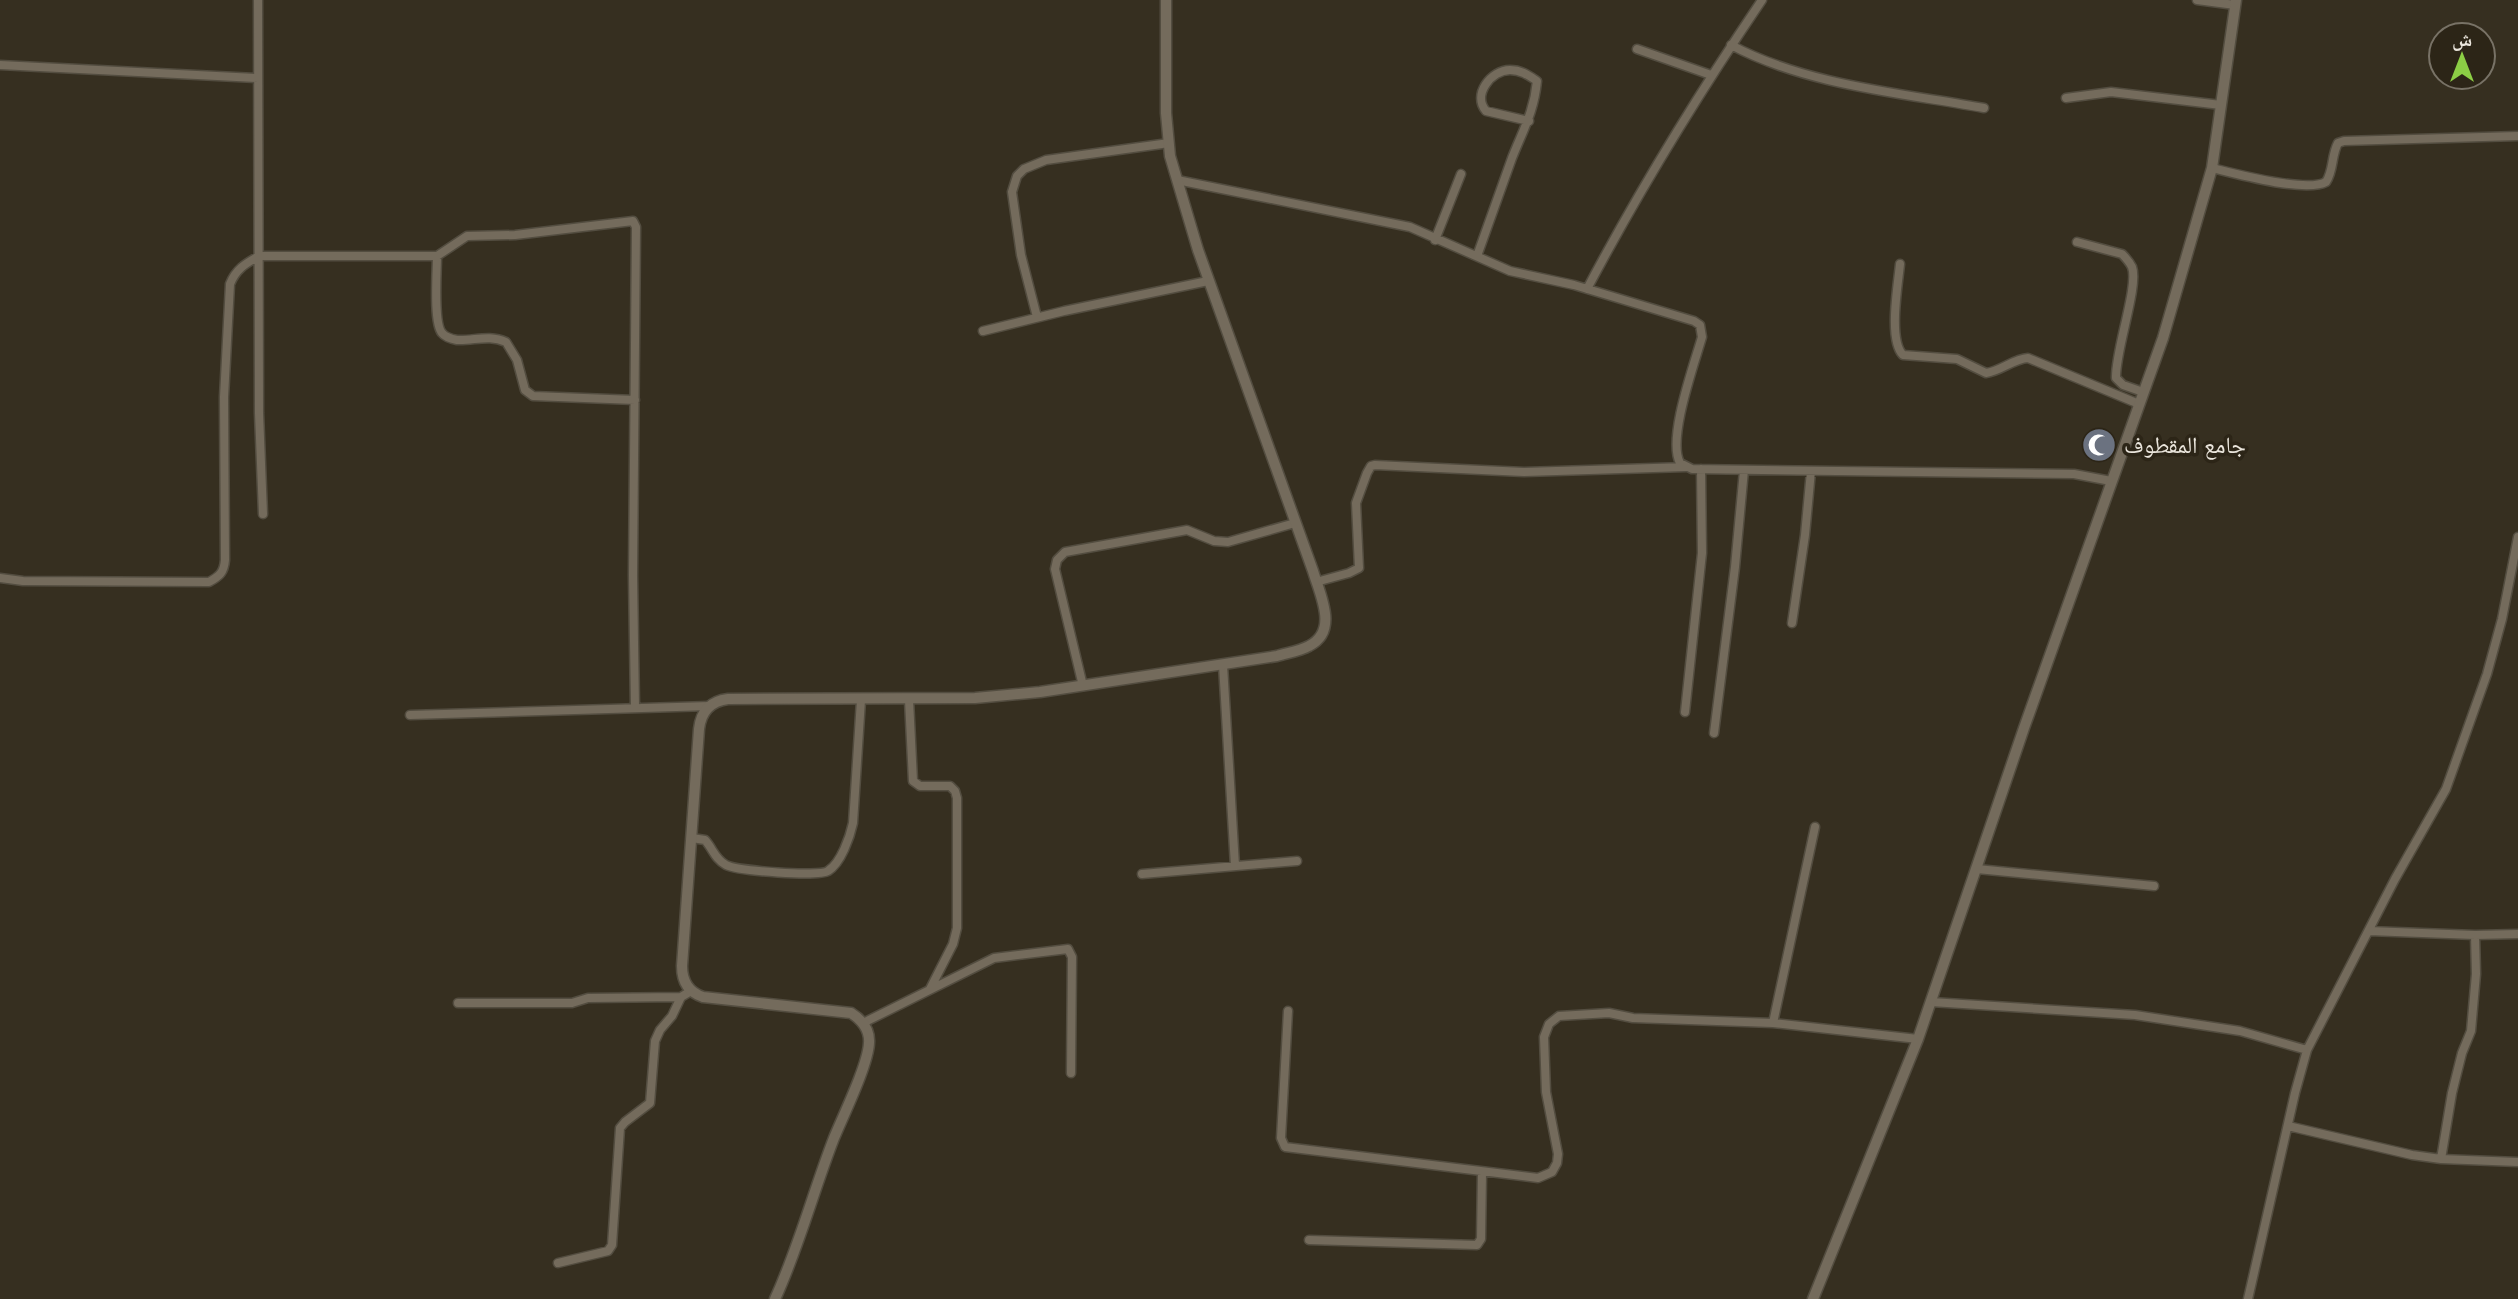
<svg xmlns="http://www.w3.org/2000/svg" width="2518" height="1299" font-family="Inter,'Noto Naskh Arabic',sans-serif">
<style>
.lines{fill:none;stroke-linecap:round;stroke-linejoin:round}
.minor-casing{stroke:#534d40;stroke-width:11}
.tertiary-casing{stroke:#534d40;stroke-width:13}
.minor{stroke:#746b5c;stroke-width:8}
.tertiary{stroke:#746b5c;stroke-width:10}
.labels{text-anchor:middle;stroke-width:7;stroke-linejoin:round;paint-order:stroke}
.poi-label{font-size:23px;fill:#eae5dc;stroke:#2c2517;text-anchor:start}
</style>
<rect width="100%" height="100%" fill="#362f20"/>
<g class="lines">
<!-- minor casing -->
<g class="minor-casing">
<path id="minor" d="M258 0 259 413 263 514
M2197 0 2235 5
M1731 45C1806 85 1901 93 1984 108
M1637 49 1711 75
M0 65 258 78
M2066 98 2111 92 2221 105
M2212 168C2236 174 2306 193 2326 182 2334 170 2331 156 2338 143L2344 141 2518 136
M1177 180 1410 227 1510 271 1574 285 1694 321 1700 325 1702 337C1694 365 1667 439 1680 463L1692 469 2074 474 2111 481
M1435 240 1461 174
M2077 242 2122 254C2125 257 2130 263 2132 267 2139 286 2115 351 2116 378L2123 385 2143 392
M437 256C437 271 433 323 442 333 445 337 452 339 457 340 474 341 489 334 506 342L517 360 525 390 533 396 635 400
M1477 256C1489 223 1500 191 1512 158 1523 130 1534 112 1537 81 1528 75 1521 70 1510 70 1491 70 1472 95 1486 111L1529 121
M1900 264C1898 285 1888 340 1903 355L1957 359 1986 373C2001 371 2013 359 2028 358L2139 404
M1587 289C1640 189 1699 93 1762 0
M1037 317 1021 255 1012 192 1017 176 1024 169 1046 160 1169 143
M983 331 1064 311 1208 281
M0 578 23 581 209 582C220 576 224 572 225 560L224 397 230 284C236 269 245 264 259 256H437L467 236 515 235 633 221 636 227 633 576 635 707
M1316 582 1349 573 1359 568 1356 503 1367 473 1371 466 1375 465 1524 472 1686 467
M1792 623 1805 535 1811 471
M1223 665 1235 866
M1083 686 1055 569 1057 560 1065 552 1187 530 1214 541 1228 542 1295 523
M909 700 913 781 920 786H950L955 791 957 798V928L953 944 930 989
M1685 712 1702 553 1701 469
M410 715 710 706
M1714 733 1735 567 1744 470
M692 838 705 840C713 849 715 859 726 865 737 871 819 877 828 871 841 863 850 837 853 823L861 700
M1977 869 2154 886
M1142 874 1297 861
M2369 931 2475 935 2518 934
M1931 1002 2135 1015 2240 1031 2307 1050
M458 1003H572L588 998 681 997
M1288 1011 1281 1138 1285 1147 1538 1178 1552 1172 1557 1163 1558 1154 1546 1092 1544 1037 1549 1024 1559 1016 1609 1013 1633 1018 1773 1023 1918 1039
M863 1023 994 958 1068 949 1072 957 1071 1073
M1773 1023 1815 827
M2288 1126 2412 1155 2441 1159 2518 1162
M2441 1159 2452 1093 2462 1053 2471 1031 2476 974 2475 935
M1309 1240 1477 1245 1481 1239 1482 1173
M558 1263 608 1251 612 1245 620 1128 625 1122 650 1103 655 1041 660 1030 672 1016 681 997 691 991
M2248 1299 2295 1093 2307 1050 2395 879 2446 789 2487 674 2502 619 2518 537"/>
</g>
<!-- tertiary casing -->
<g class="tertiary-casing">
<path id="tertiary" d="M775 1299C799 1247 813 1192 834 1138 843 1116 868 1065 869 1043 870 1029 862 1020 851 1013L703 997C688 992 682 981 682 966L699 729C701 711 711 701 728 699L975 698 1040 692 1277 656C1287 653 1300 651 1309 646 1339 631 1320 595 1313 571L1198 250 1170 156 1166 113V0
M1813 1299 1918 1039 2024 728 2163 338 2212 168 2236 0"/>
</g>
<!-- minor -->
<use href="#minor" class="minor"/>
<!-- tertiary -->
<use href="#tertiary" class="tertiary"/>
</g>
<!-- icons -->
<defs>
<g id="mosque-disc" transform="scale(1.75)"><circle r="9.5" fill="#6b7280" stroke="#2c2517"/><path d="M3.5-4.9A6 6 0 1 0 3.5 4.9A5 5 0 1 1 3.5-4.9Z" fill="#fff"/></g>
</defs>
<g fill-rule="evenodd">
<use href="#mosque-disc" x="2099" y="445"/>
</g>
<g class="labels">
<!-- poi labels -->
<g class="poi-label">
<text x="2124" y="453">جامع المقطوف</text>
</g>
</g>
<!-- north arrow -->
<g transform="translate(2462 56)"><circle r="33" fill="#2c2517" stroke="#787266" stroke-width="2"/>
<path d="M0-5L12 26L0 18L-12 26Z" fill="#8cce45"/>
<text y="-10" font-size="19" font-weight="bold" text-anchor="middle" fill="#eae5dc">ش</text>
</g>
</svg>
